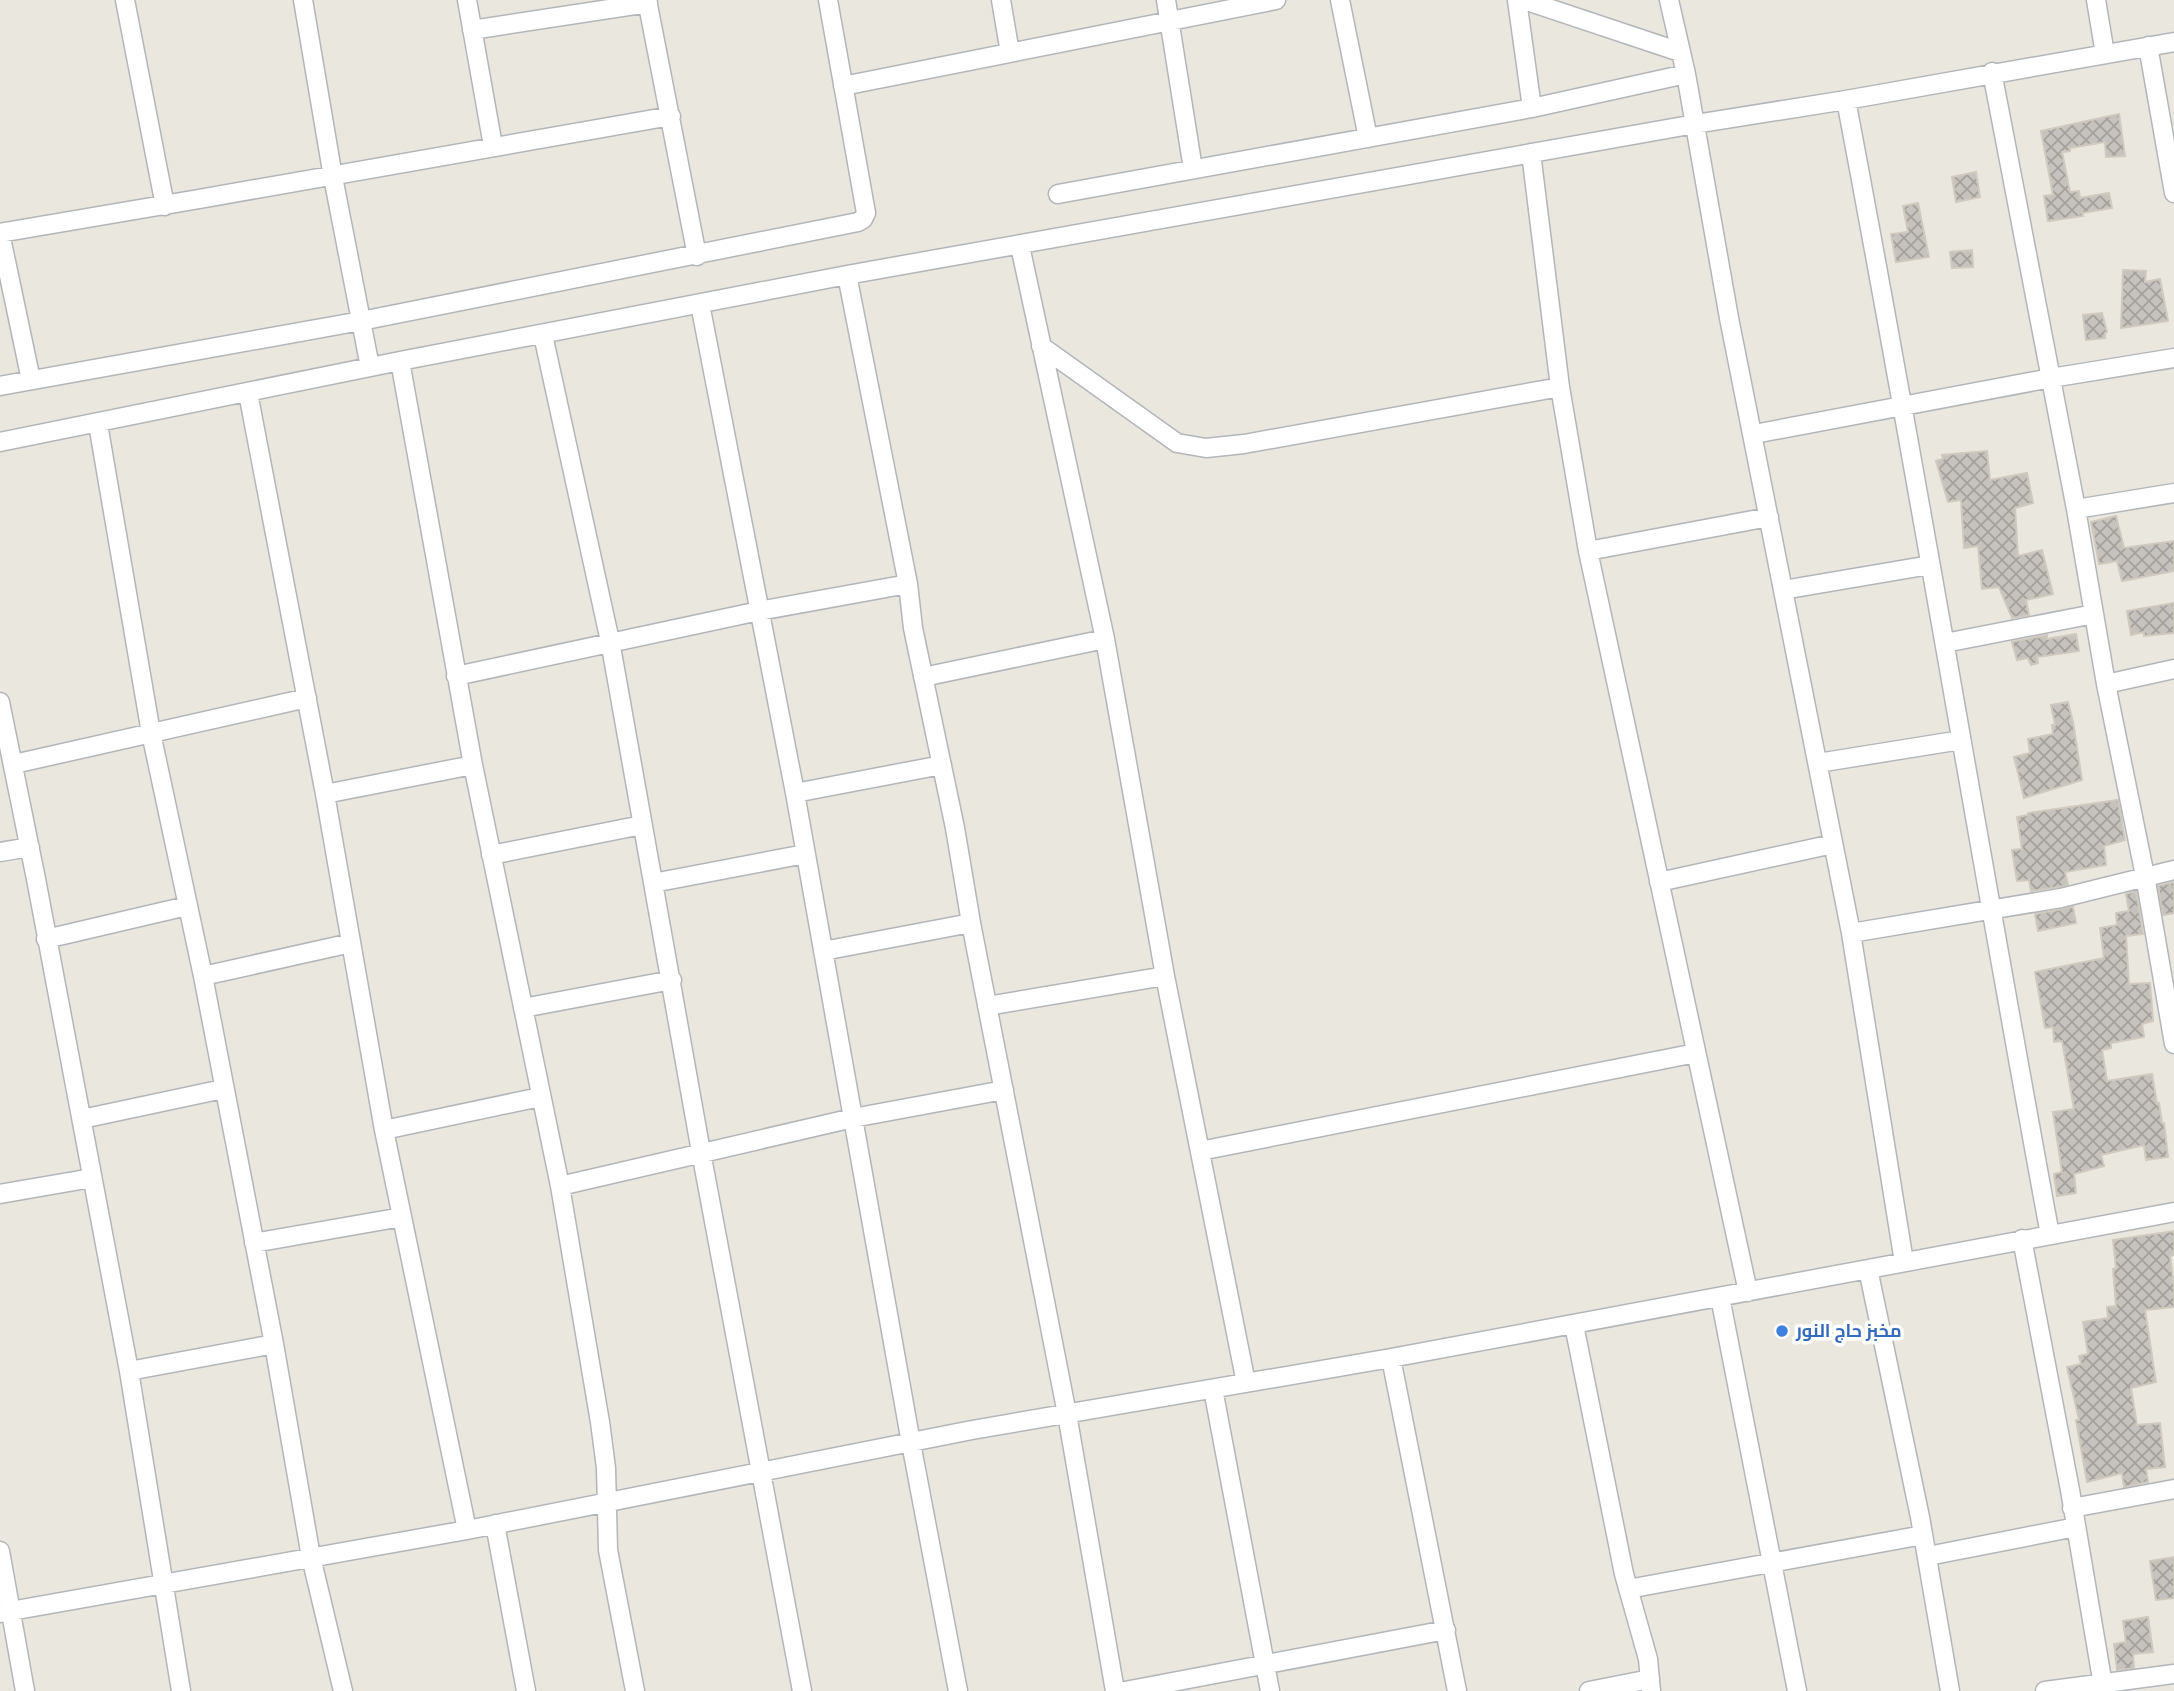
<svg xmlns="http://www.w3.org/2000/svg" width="2174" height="1691" font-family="'Titillium Web',Cairo,sans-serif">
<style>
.building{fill:url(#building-cross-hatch);stroke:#cfc9be;stroke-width:2}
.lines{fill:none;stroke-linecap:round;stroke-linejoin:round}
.minor-casing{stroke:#b2b6ba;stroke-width:21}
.minor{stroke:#fff;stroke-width:18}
.shop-dot{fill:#3f7fe0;stroke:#fff;stroke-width:2.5}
.labels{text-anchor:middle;stroke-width:7;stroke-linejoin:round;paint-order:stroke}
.shop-label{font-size:18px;font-weight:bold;fill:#366cbe;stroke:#fff;text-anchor:start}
</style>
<defs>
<pattern id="building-cross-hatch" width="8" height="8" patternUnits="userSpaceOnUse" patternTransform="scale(1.75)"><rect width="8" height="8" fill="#c6c2bd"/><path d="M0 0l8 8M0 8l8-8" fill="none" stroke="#a4a19d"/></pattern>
</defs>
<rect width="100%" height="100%" fill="#eae7df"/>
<!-- building -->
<path class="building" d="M2119 114 2125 156 2106 157 2105 142 2070 148V151L2062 152 2070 192 2079 191 2080 198 2109 193 2112 208 2082 213 2083 216 2048 221 2044 196 2053 195 2041 131Z
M1976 172 1980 197 1956 202 1952 177Z
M1918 203 1929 257 1896 262 1891 234 1908 232 1903 206Z
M1972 250 1973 267 1952 268 1950 252Z
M2123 270 2146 271 2145 282 2160 279 2168 321 2121 328Z
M2102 313 2107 332 2105 333V338L2086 340 2083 315Z
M1987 451 1990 480 2027 473 2033 503 2015 508 2018 556 2042 550 2053 594 2026 600 2029 615 2012 618 1999 587 1982 589 1978 546 1964 548 1961 500 1948 502 1936 461 1943 459 1942 455Z
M2116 516 2124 548 2174 541V571L2122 581 2117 561 2099 564 2091 522Z
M2174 603V633L2144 636V632L2131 635 2127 611Z
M2076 634 2079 651 2037 657 2038 663 2031 665 2028 658 2017 660 2012 642 2047 635V639Z
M2068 702 2073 722 2082 780 2024 798 2014 757 2030 753 2028 739 2053 734 2052 725H2055L2051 705Z
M2118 800 2125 840 2104 846 2106 865 2065 872 2068 885 2059 887 2031 891 2029 880 2017 881 2012 850 2022 849 2017 817 2028 815V813Z
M2174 882V913L2163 915 2158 886Z
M2136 891 2143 934 2126 936 2129 984 2150 983 2153 1021 2142 1024 2144 1037 2111 1043V1048L2102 1050 2107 1081 2152 1074 2157 1104 2159 1103 2162 1123H2164L2168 1157 2146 1160 2144 1145 2101 1155 2104 1166 2074 1174 2076 1193 2057 1196 2054 1174 2062 1172 2053 1112 2074 1109 2062 1041 2054 1042 2053 1027 2045 1028 2035 972 2104 958 2100 928 2117 925 2116 913 2129 911 2126 894Z
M2073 907 2076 923 2038 931 2035 914Z
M2174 1231V1255L2170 1256 2174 1284V1307L2145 1310 2156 1382 2131 1388 2137 1425 2160 1423 2165 1467 2146 1469 2148 1482 2124 1487 2122 1473 2087 1482 2076 1420H2079L2067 1367 2081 1364 2079 1356 2088 1354 2083 1322 2108 1318 2107 1307 2116 1306 2113 1269 2116 1268 2113 1240Z
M2174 1557V1598L2156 1600 2150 1561Z
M2148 1617 2153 1652 2133 1654 2134 1668 2117 1670 2114 1644 2126 1642 2123 1621Z"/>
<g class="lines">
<!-- minor casing -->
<g class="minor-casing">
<path id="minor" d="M125 0 165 206
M303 0 333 177 370 367
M467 0 493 146
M647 0 697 256
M1001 0 1010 53
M1166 0 1193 169
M1340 0 1368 138
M1517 0 1532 108
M1524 0 1680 52
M1669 0 1686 74 1729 318 1851 933 1904 1262
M2096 0 2105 54
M472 30 648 3
M2148 46 2174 193
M1992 72 2076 509 2106 684 2145 876 2174 1044
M843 86 1276 0
M1846 100C1918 478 1980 857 2050 1235
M1531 153 1560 387 1588 551 1748 1292
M1058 194 1532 108 1686 74
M0 233C224 196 447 154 671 116
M0 233 31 380
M1020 246 1105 639 1165 976 1246 1383
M847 275 908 584 913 628 955 828 971 923 1067 1414 1115 1691
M700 304 795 793 911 1443 958 1691
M543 335 610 641 701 1152 802 1691
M1041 346 1177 443 1206 448 1244 444 1560 387
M400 361 473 765 560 1186 600 1422 606 1468 608 1550 635 1691
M0 386 361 321 858 222 863 219 866 213 828 0
M248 393 325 794 384 1130 467 1530
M98 424 151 733 203 976 274 1344 311 1557 343 1691
M1754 434 2051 378 2174 358
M0 442 400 361 847 275 1695 124 1846 100 2174 42
M2076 509 2174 493
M1588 551 1769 517
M1783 590 1930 565
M1945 643 2094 614
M456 676 759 611 908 584
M923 677 1105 639
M2106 684 2174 669
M0 702 36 879 129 1371 181 1691
M1818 763 1961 740
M14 764 307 698
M795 793 942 765
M325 794 473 765
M0 852 30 847
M491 855 642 825
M1659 882 1833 844
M653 883 805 854
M1851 933 2061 898 2174 870
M46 939 187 906
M823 951 971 923
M203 976 351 943
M987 1006 1165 976
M523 1008 672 980
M82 1119 223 1089
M384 1130 540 1097
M1200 1151 1696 1053
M560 1186 853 1118 1004 1090
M0 1194 92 1178
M2022 1239 2070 1490 2104 1691
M254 1243 402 1217
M1868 1269 1920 1517 1950 1691
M1720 1297 1797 1691
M1574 1325 1624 1574 1648 1659 1651 1691
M1391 1358 1457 1691
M129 1371 274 1344
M1213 1389 1270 1691
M2072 1508 2174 1489
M495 1524 526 1691
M0 1551 25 1691
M1928 1556 2076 1527
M1628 1589 1923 1535
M0 1613 467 1530 972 1430 1391 1358 2174 1212
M1125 1691 1446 1630
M1589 1691 1650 1679
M2045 1691 2174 1674"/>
</g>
<!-- minor -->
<use href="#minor" class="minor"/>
</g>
<!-- markers -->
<circle class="shop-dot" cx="1782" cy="1331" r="7"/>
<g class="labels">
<!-- shop labels -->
<g class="shop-label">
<text x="1796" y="1337">مخبز حاج النور</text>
</g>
</g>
</svg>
